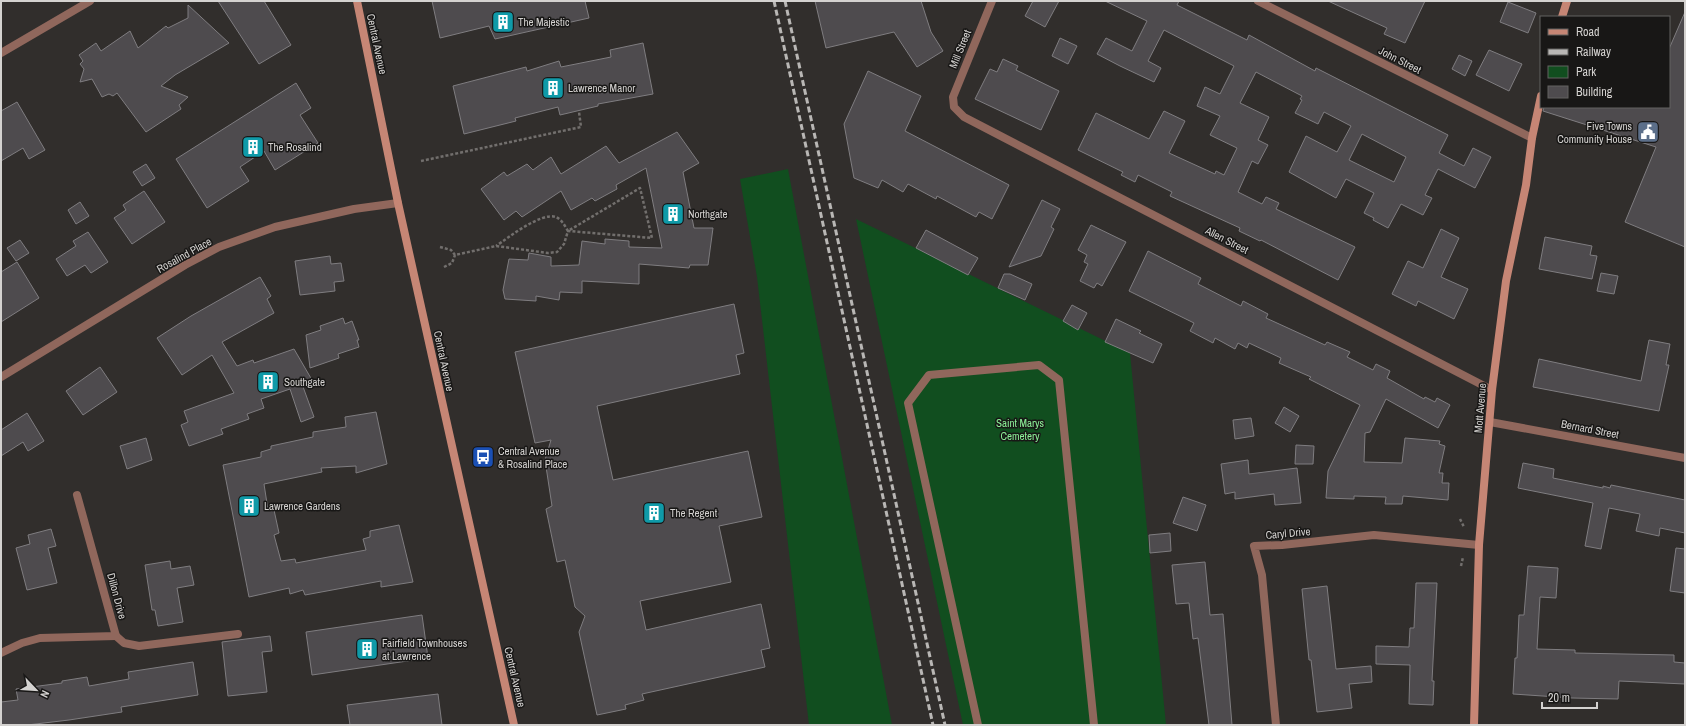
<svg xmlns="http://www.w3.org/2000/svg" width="1686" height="726" font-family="'Archivo Narrow',sans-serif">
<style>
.green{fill:#114e1f}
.building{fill:#4e4b4e;stroke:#7f7d80;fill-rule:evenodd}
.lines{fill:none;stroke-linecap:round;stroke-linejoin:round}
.path{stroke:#726f6d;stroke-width:2.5;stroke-dasharray:3 2;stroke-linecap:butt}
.lane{stroke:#90675c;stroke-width:8}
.street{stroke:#90675c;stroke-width:8}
.secondary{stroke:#c68675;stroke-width:8}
.rail{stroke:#b9b7b5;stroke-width:3;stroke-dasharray:6 3;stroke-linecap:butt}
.labels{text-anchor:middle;stroke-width:3;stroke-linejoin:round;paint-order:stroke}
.poi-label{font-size:11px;fill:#d4d2d0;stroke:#181716;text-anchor:start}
.street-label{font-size:11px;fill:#d4d2d0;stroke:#181716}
.park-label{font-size:11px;fill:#8cf098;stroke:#181716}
</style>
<rect width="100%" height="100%" fill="#312e2c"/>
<!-- green -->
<path class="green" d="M788 169 892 725H809L757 277 740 179Z
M856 219 1130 353 1166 725H963Z"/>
<!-- building -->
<path class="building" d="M218 1H264L291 45 259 64Z
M432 1H585L589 18 495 39 489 26 440 38Z
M815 1H921L931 32 943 51 917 67 894 32 826 48Z
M1033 1H1059L1045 27 1025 16Z
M1105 1H1179L1177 5 1247 40 1249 35 1315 71 1316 68 1448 135 1439 153 1464 166 1473 148 1491 157 1475 188 1438 169 1425 195 1432 198 1423 215 1401 204 1388 228 1373 220 1374 218 1364 213 1374 193 1346 179 1336 198 1289 172 1306 136 1337 152 1351 126 1324 112 1318 124 1295 113 1302 100 1300 99 1302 96 1256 72 1240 103 1269 117 1258 140 1268 145 1258 164 1252 161 1238 192 1262 204 1266 197 1279 203 1276 209 1355 247 1338 280 1261 240 1260 241 1239 231 1240 228 1170 196 1172 192 1138 175 1135 182 1121 175 1123 172 1078 150 1096 113 1149 139 1164 111 1185 121 1169 153 1215 174 1216 171 1224 175 1237 148 1210 135 1220 116 1197 106 1205 87 1220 94 1234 66 1164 30 1148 61 1161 68 1154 82 1120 66 1097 54 1106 38 1132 51 1147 21ZM1362 134 1406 157 1394 182 1349 160Z
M1328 1H1425L1405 43 1384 34 1387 28Z
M1508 2 1536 13 1528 33 1500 22Z
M188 5 229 43 175 75 161 86 188 97 179 105 181 109 146 132 117 93 113 96 109 94 102 97 92 79 80 82 84 69 80 64 83 61 79 55 96 43 101 51 130 31 138 48 166 26 168 28 188 18Z
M1685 12V247L1625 222 1656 147 1543 111 1544 107H1669V49Z
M1060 38 1077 46 1068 64 1052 56Z
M643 43 653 94 598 104V106L560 115 558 107 515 118 516 121 464 134 453 86 526 67 527 71 559 61 561 67 611 57 610 50Z
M1489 50 1522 64 1509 91 1476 75Z
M1459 55 1472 61 1465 76 1452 69Z
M1003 59 1018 66 1016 70 1059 91 1041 130 975 99 990 69 997 72Z
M868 71 921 96 905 131 1009 185 992 219 979 212 976 217 937 196 936 199 908 184 903 192 882 180 878 188 854 178 844 124Z
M296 83 311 108 300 115 318 143 275 170 264 151 240 167 249 181 207 208 176 159Z
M17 102 45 150 29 159 23 148 1 161V111Z
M677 132 699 163 683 172 694 228H713L708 265H690L689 268 639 264V284L582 281V293L560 292 559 300 536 296V301L505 299 503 290 509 259 528 260 529 253 551 257V266L579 265 582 241 605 244V239L629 241V247L662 248 646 168 616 185 617 189 595 201 592 198 571 210 561 191 522 217 516 211 504 220 481 189 504 172 507 176 527 164 533 170 551 157 561 174 606 146 619 163Z
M146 164 155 178 142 186 133 172Z
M144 191 165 222 132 244 114 218 126 210 123 205Z
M1042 200 1060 209 1051 227 1054 229 1041 256 1009 267Z
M80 202 89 216 76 224 68 210Z
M1091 225 1126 242 1102 286 1097 283 1094 288 1080 281 1088 264 1084 262 1087 255 1078 250Z
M1441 229 1459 238 1441 277 1468 289 1454 319 1418 301 1416 306 1392 294 1408 261 1423 268Z
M926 230 978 258 968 275 916 248Z
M88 232 108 262 91 273 85 265 67 276 56 259 76 246 73 241Z
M1545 237 1592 246 1590 255 1597 256 1592 279 1539 269Z
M20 240 29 253 16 261 7 248Z
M1148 251 1201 278 1198 284 1241 306 1243 301 1268 314 1266 318 1325 345 1327 342 1350 352 1347 357 1373 370 1376 364 1390 371 1387 378 1424 399 1425 397 1435 402 1437 398 1450 405 1438 428 1386 399 1370 432 1365 433 1364 462 1402 463 1405 438 1440 441 1439 444 1445 446 1439 473H1443L1442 483H1449L1448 500 1403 496 1402 504H1385L1386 497 1354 496V499L1326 498 1328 471 1360 405 1309 379 1311 377 1279 363 1281 358 1249 343 1247 348 1238 343 1235 349 1215 338 1213 343 1190 331 1194 323 1129 291Z
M330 256 331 264 341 263 344 281 334 282 335 291 300 295 295 261Z
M17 262 39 298 1 322V272Z
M1601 273 1618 276 1614 294 1597 291Z
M1004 274H1010L1032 284 1025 300 998 288Z
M260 277 271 296 267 299 274 313 222 342 237 366 253 360 254 363 294 349 312 380 302 384 314 417 301 422 290 389 261 399 264 408 247 414 249 419 221 429 223 434 189 446 181 425 188 422 184 411 234 393 212 355 182 375 157 338 191 316Z
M734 304 744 353 736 355 740 374 597 406 613 480 748 451 762 517 719 526 731 582 640 601 646 630 761 604 770 648 761 650 765 667 642 694 644 700 625 705 626 709 597 715 579 632 585 616 575 607 565 560 557 562 546 509 552 506 545 460 551 440 535 443 515 352Z
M1072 305 1087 313 1078 330 1063 321Z
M343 318 345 324 352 321 359 340H357L359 347 338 354 339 358 310 368 306 335 321 330 320 326Z
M1116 319 1141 331 1139 333 1162 344 1153 363 1105 342Z
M1649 340 1670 344 1666 365H1669L1659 411 1533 387 1539 359 1641 381Z
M100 367 117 392 83 415 66 391Z
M1284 407 1299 416 1290 432 1275 423Z
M376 412 387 464 356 473V466L321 468 322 472 264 484 268 510H274L279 533 274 535 281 561 295 559 296 563 366 550 363 539 370 537V531L399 525 413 582 381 587V581L305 595 303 590 290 594 289 588 249 597 223 465 261 457V452L271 449V446L313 437V432L346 427 345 417Z
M27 413 44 441 28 451 23 442 1 456V430Z
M1251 418 1254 436 1235 439 1233 420Z
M146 438 152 460 127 469 120 446Z
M1296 445 1314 446 1313 464H1295Z
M1248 460 1249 474 1297 468 1301 503 1275 505 1274 494 1235 499V492L1225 494 1221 464Z
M1523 463 1554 469 1553 478 1603 488V486L1610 488 1611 485 1685 500V533L1660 528 1659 536 1636 531 1640 514 1609 508 1601 549 1585 546 1593 503 1518 488Z
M1183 497 1206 505 1197 531 1173 523Z
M51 529 56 546 48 548 57 583 27 590 16 548 30 544 28 535Z
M1170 533 1171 551 1150 553 1149 535Z
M1676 548 1685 549V593L1670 591Z
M170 561 171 569 190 566 194 585 177 588 183 622 158 626 155 610H152L145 565Z
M1205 562 1210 615 1223 614 1232 725H1209L1198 638 1193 639 1189 603 1176 604 1172 565Z
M1528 566 1558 568 1556 598 1540 597 1537 649 1575 650V653L1674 655V662L1685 663V684L1619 681 1618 699 1572 698 1513 694 1515 658H1517L1519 615H1524Z
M1416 583H1437L1432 681H1434L1433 705 1409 704 1410 665 1376 664V646L1409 647 1410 628H1414Z
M1327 586 1336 669 1371 666 1372 682 1349 684 1352 708 1317 712 1311 660H1309L1302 589Z
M422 615 428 658 312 675 306 632Z
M270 636 272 651 262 652 267 692 228 696 222 642Z
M193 662 198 695 121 707 122 712 69 720 27 725H1V702L18 700 16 689 62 683V681L87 677 89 686 129 679 128 672Z
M438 694 442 725H350L347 705Z"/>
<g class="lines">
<!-- path -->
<path class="path" d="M421 161 581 127 579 112
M440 247 451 250 455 255 496 246 548 253 557 252 564 244 568 231 652 238 640 188 568 231C565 226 562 220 556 217 541 212 509 237 496 246
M444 267 452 263 455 255
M1460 519 1464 527
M1461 566 1463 557"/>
<!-- lane -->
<path class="lane" d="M116 636 124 643 139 646 238 634
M978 725 908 403 929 375 1039 365 1059 380 1094 725"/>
<!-- street -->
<path class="street" d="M992 1 953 97 954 107 964 117 1492 390
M1258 1 1532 138
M1 53 90 1
M1 377 185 265 219 247 275 227 354 209 398 203
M1490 422 1685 458
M1 653 22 643 40 638 116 636 77 495
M1276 725 1262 575 1254 546 1282 545 1374 535 1479 545"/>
<!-- secondary -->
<path class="secondary" d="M357 1 398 203 514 725
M1562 17 1567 1
M1474 725 1479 545 1492 390 1506 281 1526 185 1532 138 1541 96"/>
<!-- rail -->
<path class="rail" d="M774 1 933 725
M785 1 945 725"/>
</g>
<!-- icons -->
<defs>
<g id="building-square" transform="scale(1.15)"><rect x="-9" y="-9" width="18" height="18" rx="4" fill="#0f9aa8" stroke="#181716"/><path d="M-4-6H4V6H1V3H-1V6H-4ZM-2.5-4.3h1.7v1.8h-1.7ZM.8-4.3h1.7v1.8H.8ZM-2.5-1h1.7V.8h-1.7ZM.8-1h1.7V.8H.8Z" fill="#fff"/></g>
<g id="civic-square" transform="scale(1.15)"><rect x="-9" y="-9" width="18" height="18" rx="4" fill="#5c6f8a" stroke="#181716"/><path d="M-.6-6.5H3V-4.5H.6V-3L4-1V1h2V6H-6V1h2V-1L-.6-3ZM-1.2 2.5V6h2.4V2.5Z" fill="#fff"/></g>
<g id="bus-square" transform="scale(1.15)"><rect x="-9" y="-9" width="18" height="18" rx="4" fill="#1a4fb4" stroke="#181716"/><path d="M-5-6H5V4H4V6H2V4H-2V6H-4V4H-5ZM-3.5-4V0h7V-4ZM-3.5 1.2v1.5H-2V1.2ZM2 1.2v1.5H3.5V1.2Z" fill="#fff"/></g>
</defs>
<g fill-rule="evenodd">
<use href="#building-square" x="503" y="22"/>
<use href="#building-square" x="553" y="88"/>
<use href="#civic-square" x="1648" y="132"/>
<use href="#building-square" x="253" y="147"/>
<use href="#building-square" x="673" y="214"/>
<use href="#building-square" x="268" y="382"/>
<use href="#bus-square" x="483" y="457"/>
<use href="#building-square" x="249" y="506"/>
<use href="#building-square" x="654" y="513"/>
<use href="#building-square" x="367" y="649"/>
</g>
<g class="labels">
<!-- poi labels -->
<g class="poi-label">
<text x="518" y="26">The Majestic</text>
<text x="568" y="92">Lawrence Manor</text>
<text x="1632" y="130" text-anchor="end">Five Towns<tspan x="1632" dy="13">Community House</tspan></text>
<text x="268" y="151">The Rosalind</text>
<text x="688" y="218">Northgate</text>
<text x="284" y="386">Southgate</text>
<text x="498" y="455">Central Avenue<tspan x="498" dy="13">&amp; Rosalind Place</tspan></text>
<text x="264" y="510">Lawrence Gardens</text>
<text x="670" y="517">The Regent</text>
<text x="382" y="647">Fairfield Townhouses<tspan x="382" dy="13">at Lawrence</tspan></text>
</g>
<!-- street labels -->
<g class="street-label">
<text transform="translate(377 44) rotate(78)" y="4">Central Avenue</text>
<text transform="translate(960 49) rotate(-68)" y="4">Mill Street</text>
<text transform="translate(1400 60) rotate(27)" y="4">John Street</text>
<text transform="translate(1227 240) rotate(27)" y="4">Allen Street</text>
<text transform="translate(184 255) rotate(-29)" y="4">Rosalind Place</text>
<text transform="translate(444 361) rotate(78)" y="4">Central Avenue</text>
<text transform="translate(1480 408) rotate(-85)" y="4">Mott Avenue</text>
<text transform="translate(1590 429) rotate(11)" y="4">Bernard Street</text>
<text transform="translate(1288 533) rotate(-5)" y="4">Caryl Drive</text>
<text transform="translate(117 596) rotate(75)" y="4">Dillon Drive</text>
<text transform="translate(515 677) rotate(77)" y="4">Central Avenue</text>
</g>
<!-- park labels -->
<g class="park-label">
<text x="1020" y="427">Saint Marys<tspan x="1020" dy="13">Cemetery</tspan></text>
</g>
</g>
<!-- border -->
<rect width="1686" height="726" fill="none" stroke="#d4d2d0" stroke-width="4"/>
<!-- legend -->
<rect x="1540" y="16" width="130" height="92" fill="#181716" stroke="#636260"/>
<rect x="1548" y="29" width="20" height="6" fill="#c68675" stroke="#636260"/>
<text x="1576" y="36" font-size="12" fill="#d4d2d0">Road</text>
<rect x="1548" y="49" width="20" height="6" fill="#b9b7b5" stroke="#636260"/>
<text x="1576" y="56" font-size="12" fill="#d4d2d0">Railway</text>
<rect x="1548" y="66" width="20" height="12" fill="#114e1f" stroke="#636260"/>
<text x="1576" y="76" font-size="12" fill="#d4d2d0">Park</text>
<rect x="1548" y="86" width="20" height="12" fill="#4e4b4e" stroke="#636260"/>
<text x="1576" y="96" font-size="12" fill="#d4d2d0">Building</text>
<!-- north arrow -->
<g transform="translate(36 690) rotate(115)" stroke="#181716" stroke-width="3" paint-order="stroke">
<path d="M0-3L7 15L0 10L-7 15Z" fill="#d4d2d0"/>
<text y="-6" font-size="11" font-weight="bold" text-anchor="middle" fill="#d4d2d0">N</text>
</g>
<!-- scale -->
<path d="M1542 702v6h55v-6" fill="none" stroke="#d4d2d0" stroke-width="2"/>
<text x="1548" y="702" font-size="12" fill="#d4d2d0" stroke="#181716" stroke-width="3" paint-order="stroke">20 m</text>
</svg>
